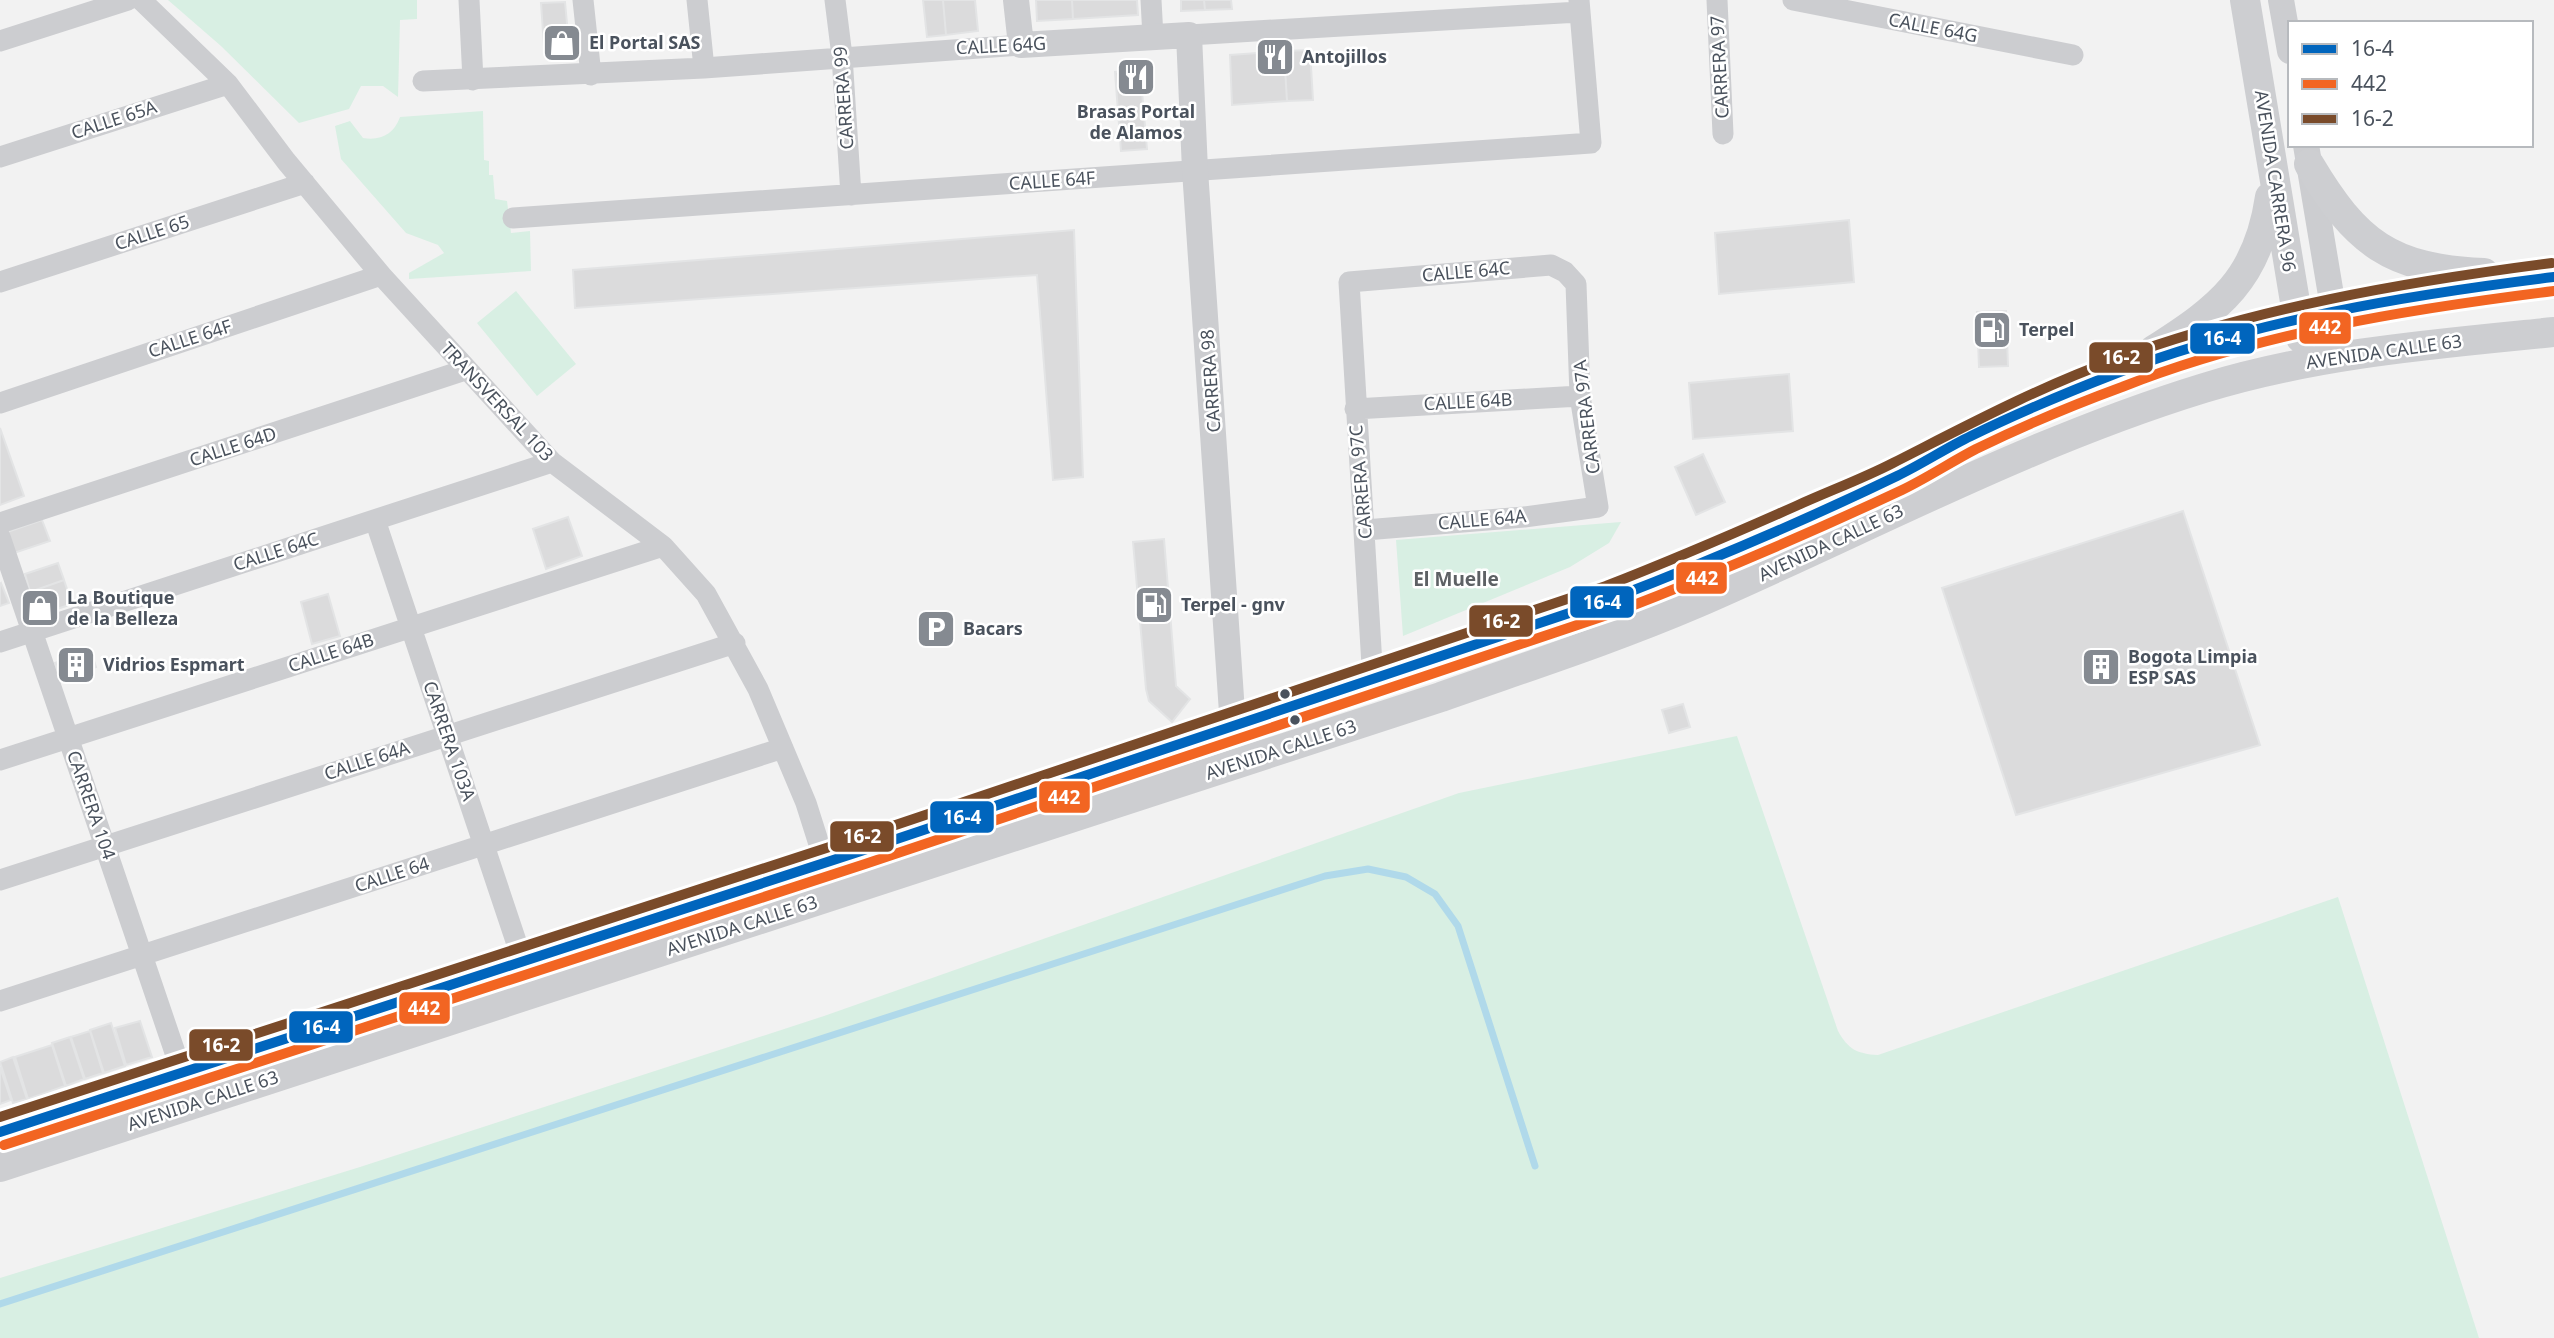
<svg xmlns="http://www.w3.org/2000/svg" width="2554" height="1338" font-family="'Noto Sans',sans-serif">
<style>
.green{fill:#d8efe3}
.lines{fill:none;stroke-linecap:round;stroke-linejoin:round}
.stream{stroke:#b0d9ea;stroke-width:7}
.building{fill:#dbdbdc;stroke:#e3e4e5;stroke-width:2}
.minor{stroke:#cccdd0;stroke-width:21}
.tertiary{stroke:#cccdd0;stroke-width:26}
.secondary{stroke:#cdced1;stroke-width:30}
.bus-1-casing{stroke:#fff;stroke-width:16}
.bus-2-casing{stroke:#fff;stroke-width:16}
.bus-3-casing{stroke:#fff;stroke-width:16}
.bus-1{stroke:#0065bd;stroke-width:10}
.bus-2{stroke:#f26522;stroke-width:10}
.bus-3{stroke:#7a4b2a;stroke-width:10}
.bus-dot{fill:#4a525d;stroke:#fff;stroke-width:2.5}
.labels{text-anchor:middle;stroke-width:5;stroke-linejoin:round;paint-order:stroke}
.street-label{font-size:18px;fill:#4a525d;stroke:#fff}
.poi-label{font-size:18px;font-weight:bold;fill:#4a525d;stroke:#fff;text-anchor:start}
.neighbourhood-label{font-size:19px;font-weight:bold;fill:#5e6165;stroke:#fff}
.line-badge{stroke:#fff;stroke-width:2.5}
.badge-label{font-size:19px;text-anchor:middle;font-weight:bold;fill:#fff}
</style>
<rect width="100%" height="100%" fill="#f2f2f2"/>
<!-- green -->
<path class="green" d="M168 0H417V19L400 20 398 97 383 86H361L349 109 299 123 221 46Z
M483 111 484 160 489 161V175H493L495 199 507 201 511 233 530 231 531 271 409 279V273L444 253 438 245 406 233 341 159 335 126 350 121 363 138C381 141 394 134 400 117Z
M516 291 576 364 537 396 477 323Z
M1621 522 1609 543 1570 567 1403 636 1396 540Z
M1737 736 1838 1031C1848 1049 1857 1054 1878 1055L2338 897 2479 1338H0V1278L360 1167 824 1016 1459 793Z"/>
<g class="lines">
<!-- stream -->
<path class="stream" d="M0 1304 1325 876 1368 869 1406 877 1435 894 1458 926 1535 1166"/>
</g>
<!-- building -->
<path class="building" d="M923 0H943L946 35 927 37Z
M943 0H975L978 31 946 35Z
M1036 0H1072L1073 19 1037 21Z
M1072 0H1137L1138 15 1073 19Z
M1181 0H1204L1205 10 1181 11Z
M1204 0H1231L1232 9 1205 10Z
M565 2 569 45 544 47 541 3Z
M1310 50 1313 100 1287 101 1284 51Z
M1284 51 1287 101 1232 105 1230 55Z
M1140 69 1147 149 1121 151 1115 72Z
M1849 220 1854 282 1719 294 1715 233Z
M1074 230 1083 477 1053 480 1037 275 575 308 573 270Z
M2006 311 2008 366 1979 367 1977 312Z
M1789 374 1793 431 1693 439 1689 383Z
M0 428 24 496 0 505Z
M1703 454 1725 502 1696 515 1675 467Z
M2183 511 2260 745 2016 815 1942 588Z
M568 517 582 556 546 569 533 529Z
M42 520 50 541 14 553 7 532Z
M1164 539 1176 686 1190 699 1172 722 1149 701 1146 689 1133 542Z
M58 563 64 580 30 592 25 574Z
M64 580 72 604 39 615 30 592Z
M1 583 9 603 0 606V584Z
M328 594 340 636 312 644 301 602Z
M91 651 96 667 60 679 55 663Z
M1683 704 1690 727 1669 733 1662 710Z
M140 1021 152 1057 126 1065 115 1028Z
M111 1023 125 1066 104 1073 90 1030Z
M90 1031 103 1073 85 1079 71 1037Z
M70 1037 84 1079 66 1086 52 1043Z
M52 1045 65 1086 28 1099 15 1057Z
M13 1057 27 1099 13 1103 0 1062Z
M0 1067 11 1100 0 1104Z"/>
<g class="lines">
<!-- minor -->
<path class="minor" d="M141 0 228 84 286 161 381 275 552 462 663 546 706 594 758 689 806 803 825 863
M469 0 473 80
M583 0 591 75
M697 0 704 68
M835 0 842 56 851 195
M1151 0 1153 37
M1717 0 1723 134
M1793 0 2073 55
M1189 35 1579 12
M0 41 128 0
M423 81 704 68 1021 45
M0 157 228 84
M513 218 1591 143 1579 0
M0 282 305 183
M0 403 381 275
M1355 409 1580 396
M375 520 523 962
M0 523 465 370
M1365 530 1524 517 1598 507 1580 396 1576 284 1565 272 1551 265 1349 282 1373 682
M0 537 182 1073
M0 642 552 462
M0 760 663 546
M0 880 735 643
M0 1001 783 748"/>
<!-- tertiary -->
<path class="tertiary" d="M1016 0 1021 45 1189 35 1195 170 1233 727
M2281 0 2290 51
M2306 145 2341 355"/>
<!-- secondary -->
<path class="secondary" d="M2245 0 2301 338
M2309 164C2356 243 2390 269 2484 273
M2154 350C2220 308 2258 279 2270 197
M0 1132 861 851 1452 655 1611 599 1681 572 1898 476 1971 436 2118 373 2204 345 2298 320 2458 289 2554 277
M0 1167 1441 697C1526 667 1613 639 1697 603 1865 530 2028 442 2204 388 2318 353 2436 344 2554 332"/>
<!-- bus-1 casing -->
<g class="bus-1-casing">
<path id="bus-1" d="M0 1132 861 851 1611 599C1707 562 1804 521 1897 476 1922 464 1946 448 1971 436 2018 413 2068 392 2117 373 2256 320 2407 295 2554 277"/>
</g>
<!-- bus-2 casing -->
<g class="bus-2-casing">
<path id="bus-2" d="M4 1145 865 864 1616 612C1712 575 1808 534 1902 490 1927 478 1951 462 1976 449 2023 426 2073 405 2122 387 2259 333 2409 309 2554 291"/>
</g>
<!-- bus-3 casing -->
<g class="bus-3-casing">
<path id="bus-3" d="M0 1117 857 838 1606 586C1670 561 1733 534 1796 506 1829 491 1862 479 1893 463 1966 426 2037 388 2114 360 2254 308 2404 282 2552 263"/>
</g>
<!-- bus-1 -->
<use href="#bus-1" class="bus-1"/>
<!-- bus-2 -->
<use href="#bus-2" class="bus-2"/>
<!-- bus-3 -->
<use href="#bus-3" class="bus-3"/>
</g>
<!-- icons -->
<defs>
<g id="shop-square" transform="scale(2.0125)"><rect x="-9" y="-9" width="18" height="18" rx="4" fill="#858a91" stroke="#fff"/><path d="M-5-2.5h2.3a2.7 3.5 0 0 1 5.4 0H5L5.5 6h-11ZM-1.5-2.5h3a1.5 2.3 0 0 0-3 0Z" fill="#fff"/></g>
<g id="restaurant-square" transform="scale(2.0125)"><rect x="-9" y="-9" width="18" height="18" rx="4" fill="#858a91" stroke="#fff"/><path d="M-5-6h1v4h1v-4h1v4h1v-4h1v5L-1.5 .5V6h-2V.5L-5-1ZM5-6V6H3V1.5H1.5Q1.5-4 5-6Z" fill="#fff"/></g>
<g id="fuel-square" transform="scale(2.0125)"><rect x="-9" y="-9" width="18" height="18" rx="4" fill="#858a91" stroke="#fff"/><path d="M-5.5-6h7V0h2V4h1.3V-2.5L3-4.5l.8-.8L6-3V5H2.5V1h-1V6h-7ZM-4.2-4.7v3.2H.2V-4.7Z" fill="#fff"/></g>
<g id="parking-square" transform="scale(2.0125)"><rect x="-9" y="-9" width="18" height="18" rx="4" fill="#858a91" stroke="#fff"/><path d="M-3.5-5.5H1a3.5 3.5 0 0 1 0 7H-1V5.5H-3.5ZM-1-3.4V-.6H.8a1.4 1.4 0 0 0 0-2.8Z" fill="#fff"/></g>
<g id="building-square" transform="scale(2.0125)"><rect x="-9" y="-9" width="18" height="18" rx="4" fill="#858a91" stroke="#fff"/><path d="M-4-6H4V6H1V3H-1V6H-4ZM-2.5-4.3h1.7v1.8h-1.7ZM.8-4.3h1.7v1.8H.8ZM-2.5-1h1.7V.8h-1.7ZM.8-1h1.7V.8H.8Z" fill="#fff"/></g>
</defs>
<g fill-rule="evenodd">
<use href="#shop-square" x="562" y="43"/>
<use href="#restaurant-square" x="1275" y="57"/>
<use href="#restaurant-square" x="1136" y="77"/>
<use href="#fuel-square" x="1992" y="330"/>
<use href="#fuel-square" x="1154" y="605"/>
<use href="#shop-square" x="40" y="608"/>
<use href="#parking-square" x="936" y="629"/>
<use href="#building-square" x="76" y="665"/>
<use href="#building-square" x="2101" y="667"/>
</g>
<!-- markers -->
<g class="bus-dot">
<circle cx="1285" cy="694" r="6"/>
<circle cx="1295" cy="720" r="6"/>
</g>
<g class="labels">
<!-- street labels -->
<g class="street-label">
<text transform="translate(1933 28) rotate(11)" y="6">CALLE 64G</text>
<text transform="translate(1001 46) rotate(-3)" y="6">CALLE 64G</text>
<text transform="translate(1720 67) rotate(-93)" y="6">CARRERA 97</text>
<text transform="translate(844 98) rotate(-94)" y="6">CARRERA 99</text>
<text transform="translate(114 120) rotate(-18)" y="6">CALLE 65A</text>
<text transform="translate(1052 181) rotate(-4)" y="6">CALLE 64F</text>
<text transform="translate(2275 181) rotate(81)" y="6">AVENIDA CARRERA 96</text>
<text transform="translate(152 233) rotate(-18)" y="6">CALLE 65</text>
<text transform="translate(1466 272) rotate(-5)" y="6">CALLE 64C</text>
<text transform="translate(190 339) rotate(-18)" y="6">CALLE 64F</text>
<text transform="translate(2384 352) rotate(-8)" y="6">AVENIDA CALLE 63</text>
<text transform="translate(1211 381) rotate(-94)" y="6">CARRERA 98</text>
<text transform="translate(497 402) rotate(47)" y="6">TRANSVERSAL 103</text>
<text transform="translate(1468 402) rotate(-3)" y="6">CALLE 64B</text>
<text transform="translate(1587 417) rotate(-97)" y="6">CARRERA 97A</text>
<text transform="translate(233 447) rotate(-18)" y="6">CALLE 64D</text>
<text transform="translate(1361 482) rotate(-95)" y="6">CARRERA 97C</text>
<text transform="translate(1482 520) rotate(-5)" y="6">CALLE 64A</text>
<text transform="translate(1831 543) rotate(-25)" y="6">AVENIDA CALLE 63</text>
<text transform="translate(276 552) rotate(-18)" y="6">CALLE 64C</text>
<text transform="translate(331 653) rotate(-18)" y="6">CALLE 64B</text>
<text transform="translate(449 741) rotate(71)" y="6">CARRERA 103A</text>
<text transform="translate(1281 750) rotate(-18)" y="6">AVENIDA CALLE 63</text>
<text transform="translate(367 761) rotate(-18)" y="6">CALLE 64A</text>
<text transform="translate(91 805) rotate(71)" y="6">CARRERA 104</text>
<text transform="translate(392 875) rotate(-18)" y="6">CALLE 64</text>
<text transform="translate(742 926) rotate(-18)" y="6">AVENIDA CALLE 63</text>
<text transform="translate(203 1101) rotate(-18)" y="6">AVENIDA CALLE 63</text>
</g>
<!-- poi labels -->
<g class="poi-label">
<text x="589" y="49">El Portal SAS</text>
<text x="1302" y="63">Antojillos</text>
<text x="1136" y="118" text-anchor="middle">Brasas Portal<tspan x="1136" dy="21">de Alamos</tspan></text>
<text x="2019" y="336">Terpel</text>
<text x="67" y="604">La Boutique<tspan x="67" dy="21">de la Belleza</tspan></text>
<text x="1181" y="611">Terpel - gnv</text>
<text x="963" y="635">Bacars</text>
<text x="2128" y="663">Bogota Limpia<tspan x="2128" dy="21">ESP SAS</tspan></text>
<text x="103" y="671">Vidrios Espmart</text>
</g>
<!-- neighbourhood labels -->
<g class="neighbourhood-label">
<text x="1456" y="586">El Muelle</text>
</g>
</g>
<g class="line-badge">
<rect x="2298" y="311" width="54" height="34" rx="7" fill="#f26522"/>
<rect x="2189" y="322" width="67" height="33" rx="7" fill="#0065bd"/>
<rect x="2088" y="341" width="66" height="33" rx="7" fill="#7a4b2a"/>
<rect x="1675" y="561" width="53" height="34" rx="7" fill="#f26522"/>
<rect x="1569" y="585" width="66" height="34" rx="7" fill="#0065bd"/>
<rect x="1468" y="604" width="66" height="34" rx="7" fill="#7a4b2a"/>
<rect x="1038" y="780" width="53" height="34" rx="7" fill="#f26522"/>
<rect x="929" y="800" width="66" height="34" rx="7" fill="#0065bd"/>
<rect x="829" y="820" width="66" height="33" rx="7" fill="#7a4b2a"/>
<rect x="398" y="991" width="53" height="34" rx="7" fill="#f26522"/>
<rect x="288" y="1010" width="66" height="34" rx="7" fill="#0065bd"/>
<rect x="188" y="1028" width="66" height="34" rx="7" fill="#7a4b2a"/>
</g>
<g class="badge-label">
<text x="2325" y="334">442</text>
<text x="2222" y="345">16-4</text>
<text x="2121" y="364">16-2</text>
<text x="1702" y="585">442</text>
<text x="1602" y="609">16-4</text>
<text x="1501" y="628">16-2</text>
<text x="1064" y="804">442</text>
<text x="962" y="824">16-4</text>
<text x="862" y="843">16-2</text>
<text x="424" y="1015">442</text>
<text x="321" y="1034">16-4</text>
<text x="221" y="1052">16-2</text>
</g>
<!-- legend -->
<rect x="2288" y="21" width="245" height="126" fill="#ffffff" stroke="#b7babe" stroke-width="2"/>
<rect x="2302" y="44" width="35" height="10" fill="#0065bd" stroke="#b7babe" stroke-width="2"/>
<text x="2351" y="56" font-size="21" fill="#4a525d">16-4</text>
<rect x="2302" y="79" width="35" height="10" fill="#f26522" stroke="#b7babe" stroke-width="2"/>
<text x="2351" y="91" font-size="21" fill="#4a525d">442</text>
<rect x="2302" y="114" width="35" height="10" fill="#7a4b2a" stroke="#b7babe" stroke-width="2"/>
<text x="2351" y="126" font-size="21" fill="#4a525d">16-2</text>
</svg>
